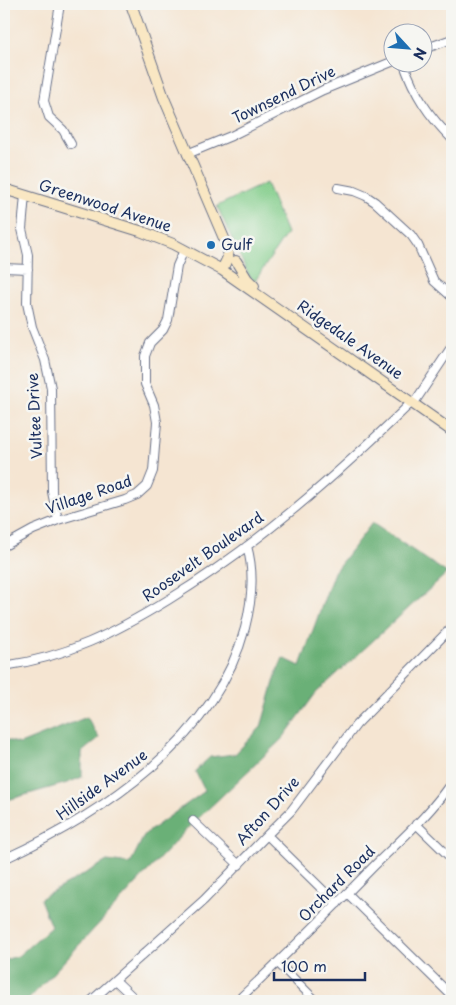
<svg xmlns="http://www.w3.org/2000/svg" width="456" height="1005" font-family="'Playpen Sans',sans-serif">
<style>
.green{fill:#83cd8b;stroke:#4f7e74}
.forest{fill:#6ab077;stroke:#42706a}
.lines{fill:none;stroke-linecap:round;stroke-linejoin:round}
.street-casing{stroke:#676f87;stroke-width:10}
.secondary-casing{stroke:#676f87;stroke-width:12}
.street{stroke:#fff;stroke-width:8}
.secondary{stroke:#f9e7c3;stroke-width:10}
.poi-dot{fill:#1f6fb2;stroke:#f6f6f2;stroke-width:2}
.labels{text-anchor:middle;stroke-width:5;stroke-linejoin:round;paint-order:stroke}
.street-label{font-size:15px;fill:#1b2f5e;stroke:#f6f6f2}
.poi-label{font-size:15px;fill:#1b2f5e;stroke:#f6f6f2;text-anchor:start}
</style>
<rect width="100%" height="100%" fill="#f6f6f2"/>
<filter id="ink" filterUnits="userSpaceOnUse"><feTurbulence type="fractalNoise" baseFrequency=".02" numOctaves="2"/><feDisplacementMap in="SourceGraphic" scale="10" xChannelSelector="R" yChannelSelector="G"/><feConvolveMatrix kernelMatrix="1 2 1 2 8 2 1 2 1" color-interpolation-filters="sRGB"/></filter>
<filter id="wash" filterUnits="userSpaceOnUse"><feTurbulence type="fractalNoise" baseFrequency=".0096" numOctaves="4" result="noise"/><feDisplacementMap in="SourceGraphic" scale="20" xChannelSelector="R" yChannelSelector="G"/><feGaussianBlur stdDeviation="1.12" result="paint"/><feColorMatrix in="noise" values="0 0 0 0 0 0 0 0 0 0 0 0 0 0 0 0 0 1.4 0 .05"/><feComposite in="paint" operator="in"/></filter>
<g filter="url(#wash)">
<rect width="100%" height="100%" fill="#f5e5d2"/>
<!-- green -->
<path class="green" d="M266 183 287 233 255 281 249 276 217 206Z"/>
<!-- forest -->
<path class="forest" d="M372 523 447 573 316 693 283 738 187 829 27 1001H4V960L18 956 51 927 40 899 107 861 130 864 145 834 205 791 195 771 210 757 235 754 261 727 277 672 283 658 300 666 334 572Z
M87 717 99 738 82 752V777L67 783 4 801V739L20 744Z"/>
</g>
<g filter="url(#ink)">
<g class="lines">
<!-- street casing -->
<g class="street-casing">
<path id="street" d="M60 4 44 101 49 117 63 130 71 144
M91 4H111
M424 49 452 39
M403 62C415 95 428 115 452 139
M187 154 231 136 323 90 394 61
M338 188 354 191 366 196 375 202 411 235 418 245 434 281 452 297
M25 195 22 229 28 255 27 303 32 327 45 360 51 388 52 492 58 520
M4 268 28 269
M414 403 452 346
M4 546 33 530 58 520 125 500 137 495 147 486 153 471 157 422 154 405 145 384V356L150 343 163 330 168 320 177 266 184 250
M4 666C67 657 114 633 168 600 258 545 337 475 412 402
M193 821 239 865
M416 824 452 859
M267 835 337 904
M4 859C102 814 216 739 245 628 252 601 255 574 247 546
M347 893 452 996
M278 963 316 1001
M115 980 137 1001
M91 1001 204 900 267 835 291 811 356 725 452 627
M237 1001C283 958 328 913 372 868 399 841 432 813 452 781"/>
</g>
<!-- secondary casing -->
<g class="secondary-casing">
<path id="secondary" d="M131 4 164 98 226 243 228 257 222 270
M4 189 140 231 173 244 222 270 452 431
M236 261 247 279 254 286"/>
</g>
<!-- street -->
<use href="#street" class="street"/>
<!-- secondary -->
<use href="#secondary" class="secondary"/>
</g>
</g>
<!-- markers -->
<circle class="poi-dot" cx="211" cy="245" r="5"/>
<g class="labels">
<!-- street labels -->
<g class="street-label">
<text transform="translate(284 95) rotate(-26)" y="5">Townsend Drive</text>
<text transform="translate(105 206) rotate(18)" y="5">Greenwood Avenue</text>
<text transform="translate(350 340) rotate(35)" y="5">Ridgedale Avenue</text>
<text transform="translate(35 416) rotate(-93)" y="5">Vultee Drive</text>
<text transform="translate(89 495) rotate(-19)" y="5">Village Road</text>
<text transform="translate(203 557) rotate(-35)" y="5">Roosevelt Boulevard</text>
<text transform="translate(102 785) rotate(-36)" y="5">Hillside Avenue</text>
<text transform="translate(268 811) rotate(-48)" y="5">Afton Drive</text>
<text transform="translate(337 884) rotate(-45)" y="5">Orchard Road</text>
</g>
<!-- poi labels -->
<g class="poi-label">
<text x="221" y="250">Gulf</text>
</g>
</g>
<!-- margin -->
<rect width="456" height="1005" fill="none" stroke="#f6f6f2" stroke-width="20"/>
<!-- north arrow -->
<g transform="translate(408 48) rotate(116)"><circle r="24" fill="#f6f6f2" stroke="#9ea6b7"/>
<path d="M0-4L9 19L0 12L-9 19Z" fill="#1f6fb2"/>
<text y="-8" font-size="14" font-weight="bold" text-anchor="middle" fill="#1b2f5e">N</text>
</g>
<!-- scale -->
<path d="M274 972v8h91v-8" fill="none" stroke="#1b2f5e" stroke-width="2.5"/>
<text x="281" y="972" font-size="15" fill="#1b2f5e" stroke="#f6f6f2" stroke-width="4" paint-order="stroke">100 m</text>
</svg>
